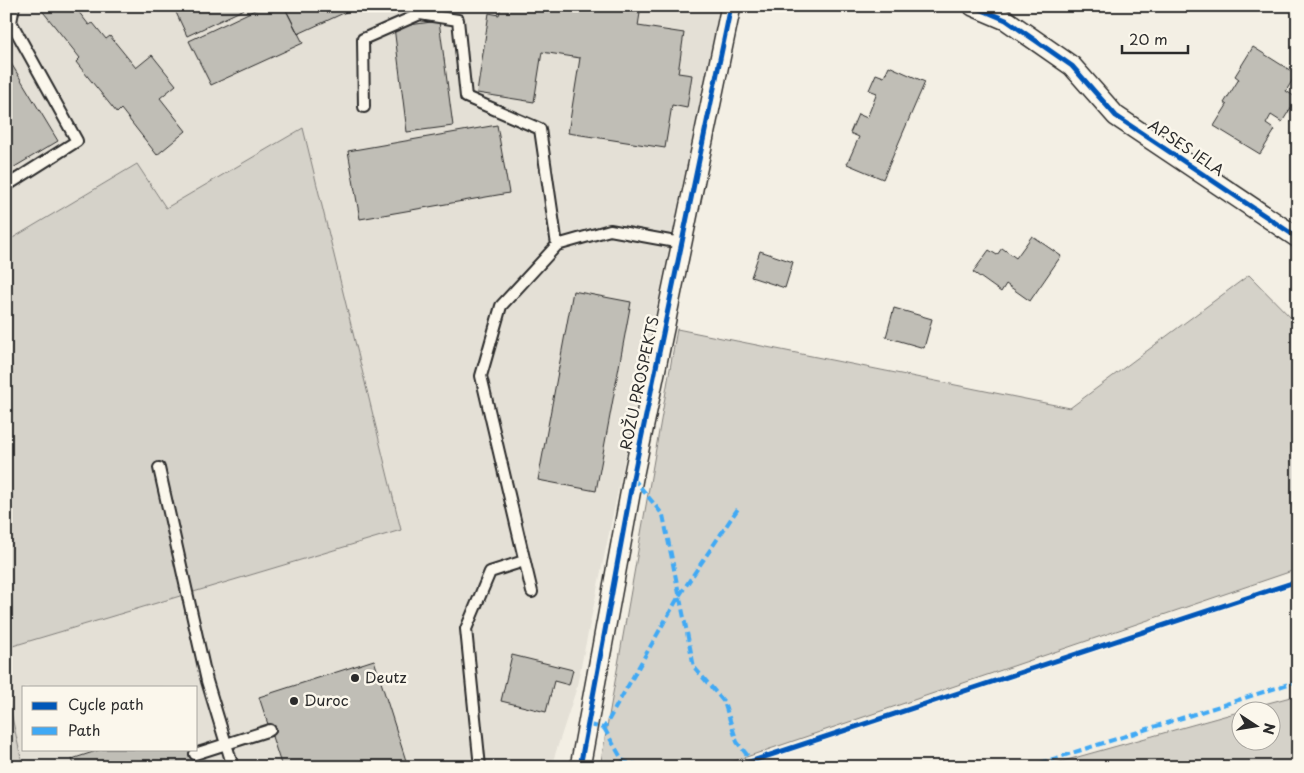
<svg xmlns="http://www.w3.org/2000/svg" width="1304" height="773" font-family="'Playpen Sans',sans-serif">
<style>
.built{fill:#e4e0d6;fill-rule:evenodd}
.green{fill:#d5d2c9;stroke:#807e7a}
.building{fill:#c0beb6;stroke:#2b2b2b}
.lines{fill:none;stroke-linecap:round;stroke-linejoin:round}
.service-casing{stroke:#2b2b2b;stroke-width:14}
.minor-casing{stroke:#2b2b2b;stroke-width:22}
.service{stroke:#fbf7ec;stroke-width:10}
.minor{stroke:#fbf7ec;stroke-width:19}
.quiet{stroke:#3fa9f5;stroke-width:4;stroke-dasharray:8 4;stroke-linecap:butt}
.cycleway-casing{stroke:#fbf7ec;stroke-width:8}
.cycleway{stroke:#0057b8;stroke-width:5}
.poi-dot{fill:#2b2b2b;stroke:#fbf7ec;stroke-width:2}
.labels{text-anchor:middle;stroke-width:5;stroke-linejoin:round;paint-order:stroke}
.street-label{font-size:15px;fill:#2b2b2b;stroke:#fbf7ec}
.poi-label{font-size:15px;fill:#2b2b2b;stroke:#fbf7ec;text-anchor:start}
</style>
<rect width="100%" height="100%" fill="#f3efe4"/>
<filter id="ink" filterUnits="userSpaceOnUse"><feTurbulence type="fractalNoise" baseFrequency=".02" numOctaves="2"/><feDisplacementMap in="SourceGraphic" scale="10" xChannelSelector="R" yChannelSelector="G"/><feConvolveMatrix kernelMatrix="1 2 1 2 8 2 1 2 1" color-interpolation-filters="sRGB"/></filter>
<g filter="url(#ink)">
<!-- built -->
<path class="built" d="M6 6H720L576 690 551 767H23L6 690V648L401 530 303 128 166 208 137 164 6 242ZM24 687H196V749H24Z"/>
<!-- green -->
<path class="green" d="M303 128 401 530 6 648V242L137 164 166 208Z
M1249 275 1298 325V569L717 767H600L677 329 1070 408Z
M6 690 23 767H6Z
M1298 695V767H1042L1242 711V740H1272V710H1242Z"/>
<!-- building -->
<path class="building" d="M43 6H74L89 25 93 23 106 39 110 36 136 68 152 55 176 85 160 98 186 131 157 155 121 109 117 113 76 62 80 58 40 8Z
M173 6H251L187 36Z
M263 6H284L303 43 211 85 189 41Z
M284 6H359L298 34Z
M501 6H597L640 13 638 26 684 33 678 73 692 75 687 108 672 105 665 148 568 133 580 58 542 52 534 102 477 93 489 13 499 15Z
M439 21 453 126 407 132 394 27Z
M1253 47 1296 74 1286 91 1297 98 1282 122 1271 115 1266 124 1275 130 1260 154 1214 126 1227 105 1224 103 1239 79 1235 76Z
M6 55 58 141 6 172Z
M889 66 925 82 883 179 847 164 859 137 850 133 858 114 867 118 877 93 869 90 876 74 884 77Z
M497 125 509 193 360 219 348 151Z
M1032 236 1061 256 1030 301 1006 284 1001 292 973 272 989 250 997 255 1002 248 1016 258Z
M760 251 793 262 785 288 751 277Z
M573 291 631 302 596 491 538 480Z
M894 308 932 319 924 348 886 337Z
M512 655 573 670 569 685 554 681 546 712 501 701Z
M374 660 408 767H282L259 697Z
M102 749H193L199 767H75L72 759Z"/>
<g class="lines">
<!-- service casing -->
<g class="service-casing">
<path id="service" d="M364 107 363 39 420 14 458 20 466 97 540 129 557 245
M6 186 77 141 11 22 14 6
M159 468 207 681 233 767
M532 592 481 376 501 306 557 245 610 230 681 243
M195 754 270 730
M480 767 466 629 490 572 524 561"/>
</g>
<!-- minor casing -->
<g class="minor-casing">
<path id="minor" d="M973 6 1006 20 1072 66 1116 116 1298 238
M580 767 633 478 731 6"/>
</g>
<!-- service -->
<use href="#service" class="service"/>
<!-- minor -->
<use href="#minor" class="minor"/>
<!-- quiet -->
<path class="quiet" d="M633 478 663 515 694 667 724 702 737 742 755 765
M589 725 604 728 679 596 739 507
M604 728 623 761 644 767
M1028 767 1298 681"/>
<!-- cycleway casing -->
<g class="cycleway-casing">
<path id="cycleway" d="M973 6 1006 20 1072 66 1116 116 1298 238
M580 767 633 478 731 6
M734 767 1298 581"/>
</g>
<!-- cycleway -->
<use href="#cycleway" class="cycleway"/>
</g>
</g>
<!-- markers -->
<g class="poi-dot">
<circle cx="355" cy="678" r="5"/>
<circle cx="294" cy="701" r="5"/>
</g>
<g class="labels">
<!-- street labels -->
<g class="street-label">
<text transform="translate(1186 148) rotate(34)" y="5">APSES IELA</text>
<text transform="translate(640 383) rotate(-78)" y="5">ROŽU PROSPEKTS</text>
</g>
<!-- poi labels -->
<g class="poi-label">
<text x="365" y="683">Deutz</text>
<text x="304" y="706">Duroc</text>
</g>
</g>
<!-- margin -->
<rect width="1304" height="773" fill="none" stroke="#fbf7ec" stroke-width="25"/>
<rect x="12" y="12" width="1279" height="748" fill="none" stroke="#2b2b2b" stroke-width="2" filter="url(#ink)"/>
<!-- legend -->
<rect x="22" y="686" width="175" height="65" fill="#fbf7ec" stroke="#a8a59f"/>
<rect x="32" y="702" width="25" height="8" fill="#0057b8" stroke="#a8a59f"/>
<text x="68" y="710" font-size="15" fill="#2b2b2b">Cycle path</text>
<rect x="32" y="727" width="25" height="8" fill="#3fa9f5" stroke="#a8a59f"/>
<text x="68" y="736" font-size="15" fill="#2b2b2b">Path</text>
<!-- north arrow -->
<g transform="translate(1256 726) rotate(102)"><circle r="24" fill="#fbf7ec" stroke="#a8a59f"/>
<path d="M0-4L9 19L0 12L-9 19Z" fill="#2b2b2b"/>
<text y="-8" font-size="14" font-weight="bold" text-anchor="middle" fill="#2b2b2b">N</text>
</g>
<!-- scale -->
<path d="M1122 45v8h66v-8" fill="none" stroke="#2b2b2b" stroke-width="2.5"/>
<text x="1129" y="45" font-size="15" fill="#2b2b2b" stroke="#fbf7ec" stroke-width="4" paint-order="stroke">20 m</text>
</svg>
